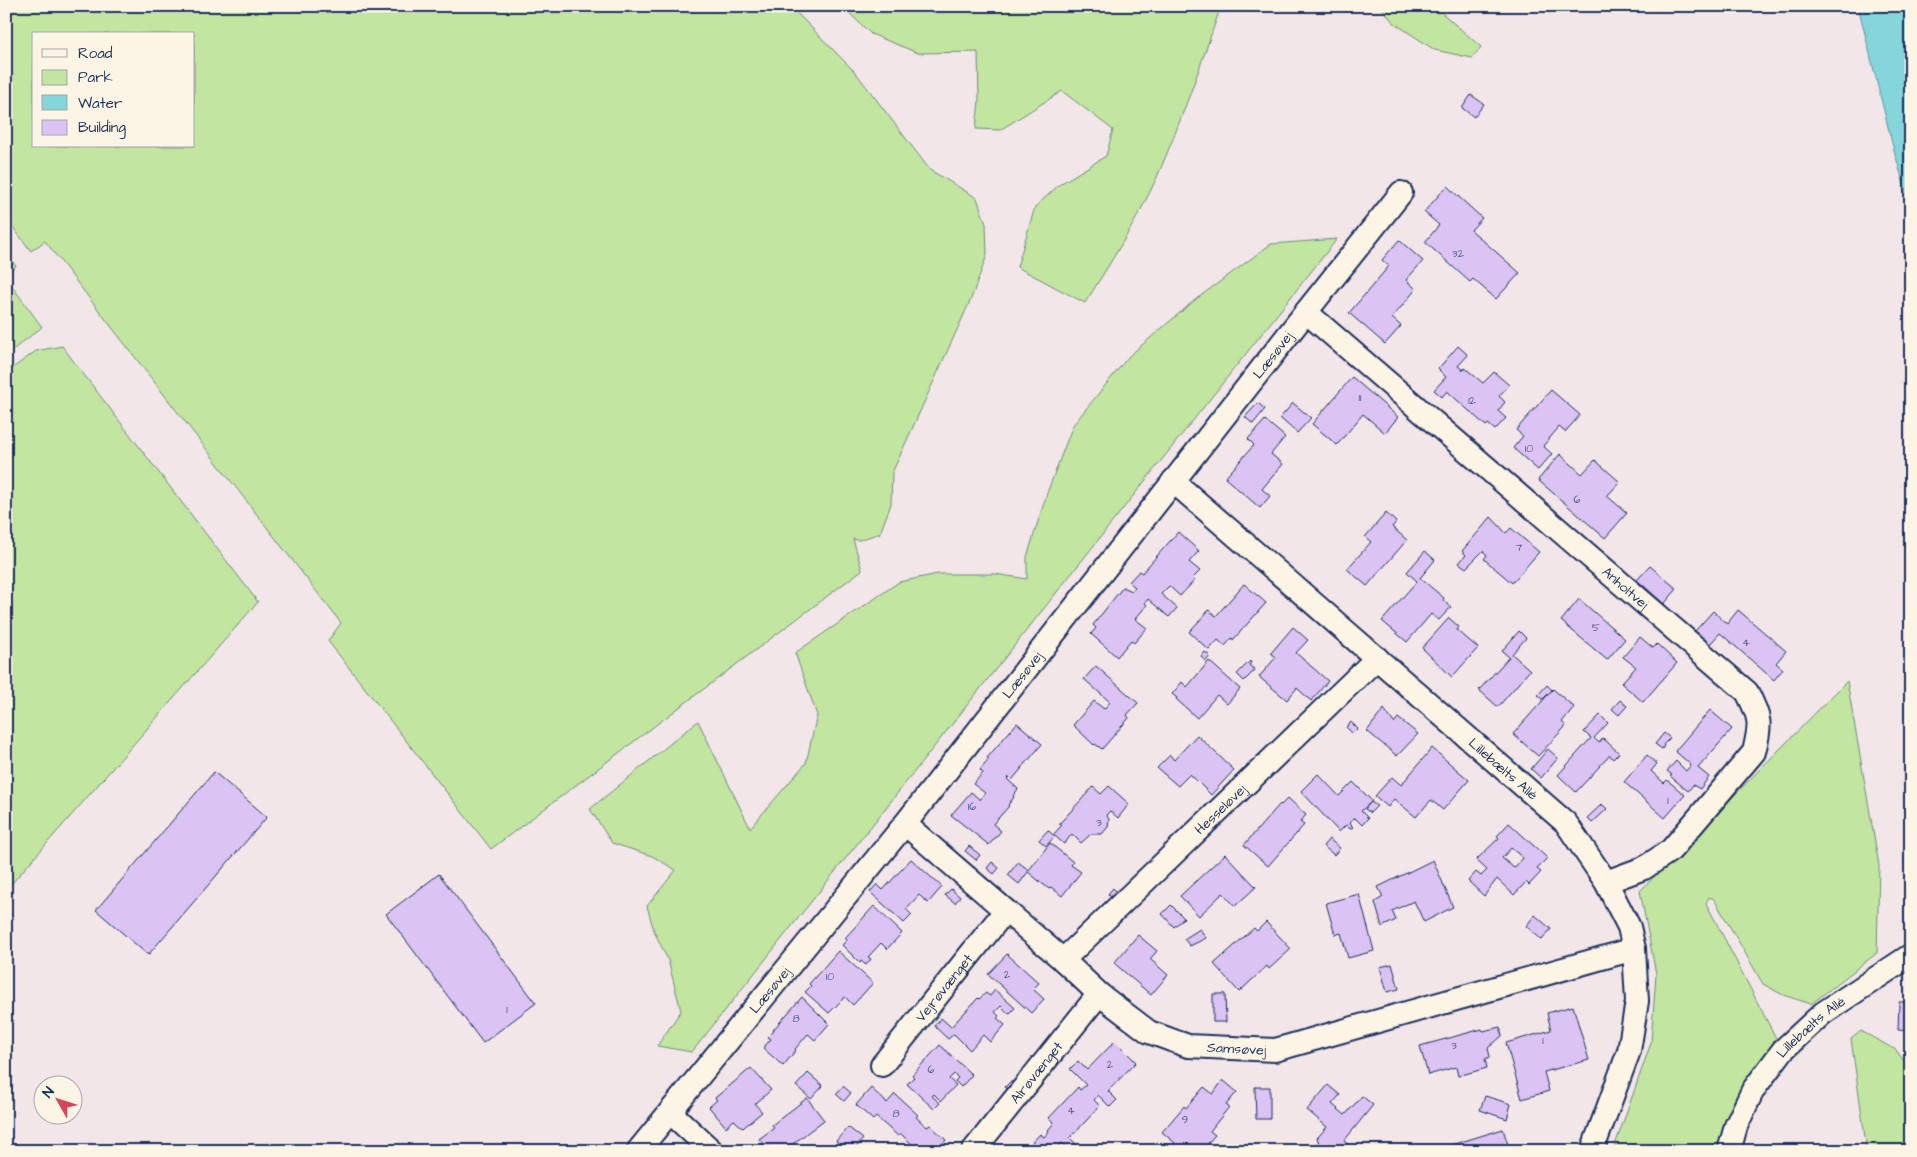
<svg xmlns="http://www.w3.org/2000/svg" width="1917" height="1157" font-family="'Architects Daughter',sans-serif">
<style>
.green{fill:#c2e6a0;stroke:#6e8a7f;fill-rule:evenodd}
.water{fill:#84d6da;stroke:#5a93a8}
.building{fill:#dbc3f3;stroke:#1b2f5e;fill-rule:evenodd}
.lines{fill:none;stroke-linecap:round;stroke-linejoin:round}
.minor-casing{stroke:#1b2f5e;stroke-width:26}
.minor{stroke:#fcf5e5;stroke-width:22}
.labels{text-anchor:middle;stroke-width:4;stroke-linejoin:round;paint-order:stroke}
.number-label{font-size:11px;fill:#4b5483}
.street-label{font-size:14px;fill:#1b2f5e;stroke:#fcf5e5}
</style>
<rect width="100%" height="100%" fill="#f2e6e9"/>
<filter id="ink" filterUnits="userSpaceOnUse"><feTurbulence type="fractalNoise" baseFrequency=".02" numOctaves="2"/><feDisplacementMap in="SourceGraphic" scale="10" xChannelSelector="R" yChannelSelector="G"/><feConvolveMatrix kernelMatrix="1 2 1 2 8 2 1 2 1" color-interpolation-filters="sRGB"/></filter>
<g filter="url(#ink)">
<!-- green -->
<path class="green" d="M6 6H790L856 73 930 170 977 198 986 224 987 255 971 299 892 473 891 504 880 533 859 540 853 539 862 570 491 849 328 641 341 623 45 241 31 251 6 218ZM34 34H194V146H34Z
M842 6H1221C1201 64 1181 122 1157 177 1137 221 1111 262 1085 303L1017 267 1035 207 1060 184 1106 156 1113 130 1062 91 1000 130 976 129 979 101 978 52 918 53 871 34Z
M1380 6H1434L1481 47 1472 58 1435 50 1394 23Z
M1337 239 692 1052 657 1046 681 1011 668 960 654 931 647 906 676 870 652 856 612 843 590 809 698 721 750 828 806 763 817 715 795 653 899 582 938 574H995L1027 579V557L1047 493 1073 425 1129 356 1195 300 1271 244Z
M6 253 16 266 6 276Z
M6 278 42 327 6 355Z
M62 346 258 602 6 890V373L36 351Z
M1847 681 1879 865 1877 953 1811 1004 1783 995 1763 984 1714 899 1709 897 1706 903 1778 1042 1760 1061 1741 1093 1720 1151H1613L1651 1043 1656 974 1640 891Z
M1861 1031 1896 1050 1911 1071V1151H1867L1851 1039Z"/>
<!-- water -->
<path class="water" d="M1858 6H1911V210L1892 143Z"/>
<!-- building -->
<path class="building" d="M1471 95 1484 104 1474 117 1462 108Z
M1447 186 1482 218 1471 230 1520 273 1496 299 1473 279 1470 282 1425 242 1439 225 1424 212Z
M1399 240 1423 261 1406 280 1416 289 1392 318 1401 326 1385 344 1349 313 1389 266 1382 260Z
M1458 346 1468 355 1458 366 1463 370 1465 368 1483 383 1494 372 1509 385 1499 396 1505 402 1498 411 1506 418 1495 430 1488 424 1486 426 1447 391 1442 397 1434 390 1446 377 1438 369Z
M1352 377 1398 417 1385 433 1363 414 1337 445 1312 424Z
M1551 390 1580 415 1565 432 1559 427 1543 446 1552 454 1538 470 1513 448 1523 436 1516 430Z
M1258 403 1265 409 1253 424 1245 417Z
M1293 403 1311 418 1297 433 1280 418Z
M1265 420 1285 437 1271 454 1283 464 1262 489 1270 496 1260 508 1225 478 1254 445 1248 439Z
M1560 454 1582 474 1595 460 1620 482 1607 496 1627 513 1605 538 1538 480Z
M1386 513 1396 522 1392 527 1407 540 1367 586 1347 569 1371 542 1365 537Z
M1491 517 1506 533 1511 528 1539 552 1512 583 1484 559 1487 555 1483 551 1466 568 1459 563 1466 555 1462 551Z
M1178 532 1199 551 1189 562 1200 571 1193 578 1195 580 1180 596 1169 586 1161 594 1177 608 1169 617 1148 599 1145 603 1147 605 1135 619 1147 628 1134 643 1131 640 1117 657 1091 634 1096 628 1093 625 1123 587 1132 591 1135 587 1129 582 1139 571 1142 573Z
M1425 551 1435 560 1420 578 1444 598 1443 600 1451 607 1439 620 1431 614 1407 642 1382 621 1417 581 1407 572Z
M1650 566 1677 589 1664 604 1637 580Z
M1244 584 1266 603 1233 640 1232 638 1225 646 1218 640 1209 650 1189 632 1209 610 1216 616Z
M1579 599 1625 639 1607 660 1561 621Z
M1738 610 1786 651 1776 663 1783 669 1774 680 1720 633 1710 644 1695 631 1713 611 1727 624Z
M1449 618 1459 627 1457 630 1478 648 1452 677 1422 648Z
M1293 627 1308 640 1296 653 1328 681 1311 701 1297 688 1287 700 1259 677 1276 657 1271 653Z
M1519 631 1526 638 1512 654 1530 670 1498 707 1479 690 1509 657 1502 651Z
M1640 637 1653 648 1657 644 1677 663 1643 702 1621 683 1636 667 1623 657Z
M1205 652 1210 656 1206 661 1201 657Z
M1209 661 1240 689 1227 704 1217 695 1197 718 1176 699 1177 698 1172 694 1182 682 1187 687Z
M1250 661 1251 663 1249 665 1255 670 1244 681 1237 674Z
M1096 666 1138 703 1127 715 1129 718 1102 749 1095 744 1094 745 1073 725 1094 701 1104 709 1110 702 1084 679Z
M1547 685 1552 690 1543 699 1538 695Z
M1553 689 1574 707 1562 722 1566 726 1538 756 1513 734Z
M1620 700 1627 706 1619 715 1612 709Z
M1384 709 1394 723 1398 718 1418 734 1397 756 1367 731Z
M1710 710 1732 729 1698 768 1709 777 1700 789 1693 785 1688 791 1670 776 1672 775 1667 771 1676 761 1686 771 1691 765 1675 751Z
M1600 715 1608 723 1594 738 1599 743 1603 738 1619 753 1613 759 1610 755 1576 792 1558 775 1591 738 1584 732Z
M1351 722 1358 729 1353 734 1346 727Z
M1017 723 1042 744 1012 780 1009 777 1007 779 1018 789 1013 796 1014 797 1008 805 1009 806 993 824 1001 831 989 845 951 815 971 792 980 800 985 793 973 784 983 773 980 770 989 759 987 758Z
M1664 733 1670 738 1663 745 1664 746 1662 749 1655 744Z
M1197 735 1234 770 1211 795 1190 774 1178 786 1157 768 1170 755 1174 760Z
M1432 748 1469 780 1443 810 1431 800 1416 817 1394 799 1388 807 1375 796 1392 777 1401 785Z
M1548 749 1558 758 1541 778 1531 769Z
M1647 755 1657 764 1651 771 1664 783 1667 780 1685 795 1665 818 1624 782Z
M214 772 267 817 148 955 96 910Z
M1318 774 1339 796 1353 782 1372 801 1361 811 1368 818 1362 825 1355 818 1349 823 1353 827 1350 829 1346 825 1339 832 1301 791Z
M1109 786 1129 804 1118 818 1110 811 1106 815 1109 819 1108 827 1102 834H1091L1081 843 1072 834 1064 844 1055 836 1046 846 1039 840 1048 830 1053 835 1062 825 1059 824 1093 787 1101 794Z
M1288 798 1306 815 1300 822 1304 825 1268 866 1244 845 1280 804 1281 805Z
M1371 802 1377 806 1370 813 1365 809Z
M1602 804 1607 809 1592 823 1587 818Z
M1509 823 1547 858 1537 869 1541 872 1529 885 1526 882 1514 895 1497 879 1484 896 1468 881 1476 872 1481 876 1487 870 1476 860 1499 838 1497 836ZM1511 848 1523 858 1514 868 1502 858Z
M1329 839 1340 848 1334 855 1323 846Z
M1050 843 1073 862 1071 865 1081 872 1062 896 1051 887 1049 889 1028 872 1019 884 1008 875 1018 862 1029 870Z
M969 846 980 855 976 860 965 851Z
M1225 854 1256 887 1235 906 1223 893 1199 916 1180 896Z
M911 859 942 887 928 903 919 895 906 909 912 915 904 923 870 892 877 884 883 890Z
M1433 860 1453 907 1424 922 1414 901 1392 911 1396 920 1382 927 1375 902 1383 897 1378 887Z
M992 862 999 868 994 874 987 868Z
M439 874 536 1003 483 1043 386 914Z
M1113 888 1119 894 1114 900 1108 894Z
M951 889 960 897 955 903 945 895Z
M1359 894 1374 951 1348 958 1341 933 1335 935 1326 903Z
M1171 905 1184 918 1174 927 1162 914Z
M874 906 902 933 887 949 881 943 868 957 871 959 866 965 861 961 860 963 842 945 847 940 845 938Z
M1535 915 1551 929 1542 940 1526 926Z
M1266 922 1291 949 1269 969 1267 966 1239 992 1214 964 1254 928 1257 931Z
M1200 929 1206 938 1190 946 1184 939Z
M1138 935 1157 951 1150 959 1168 975 1151 995 1114 963Z
M838 951 873 983 853 1005 845 997 829 1013 805 992 811 986 809 984Z
M1007 954 1039 983 1033 989 1044 999 1031 1013 988 974Z
M1392 964 1399 989 1387 992 1380 967Z
M995 990 1015 1008 1009 1014 1001 1006 995 1012 999 1016 997 1018 1005 1025 990 1042 983 1035 970 1050 954 1034 948 1039 934 1026 941 1018 951 1027 978 998 979 999 986 993 990 996Z
M1213 994H1225L1226 1022H1213Z
M802 997 829 1024 815 1040 808 1034 795 1049 796 1050 783 1066 763 1048 771 1039 768 1037 774 1031 773 1030Z
M1899 1002H1911V1031L1898 1030Z
M1573 1006 1589 1060 1544 1072 1549 1091 1522 1099 1506 1043 1551 1030 1547 1013Z
M1500 1027 1502 1036 1488 1048 1490 1057 1485 1059 1487 1068 1458 1076 1456 1067 1428 1075 1420 1046 1482 1029 1483 1031Z
M1115 1041 1136 1062 1108 1091 1117 1100 1110 1107 1098 1095 1094 1100 1100 1106 1070 1138 1077 1145 1071 1151 1062 1143 1058 1147 1062 1151H1024L1040 1134 1044 1137 1049 1131 1048 1130 1054 1123 1049 1118 1078 1087 1080 1090 1086 1085 1070 1069 1078 1061 1087 1070Z
M940 1045 972 1075 961 1087 955 1081 958 1078 954 1074 949 1079 956 1085 941 1101 934 1094 932 1096 940 1103 934 1109 907 1084 914 1077 912 1075Z
M751 1068 771 1090 755 1104 762 1112 743 1128 734 1120 726 1127 709 1107 717 1100 715 1098Z
M808 1073 823 1086 811 1099 796 1086Z
M1223 1080 1237 1092 1226 1105 1229 1107 1210 1131 1215 1135 1202 1150 1199 1147 1196 1151H1168L1175 1143 1162 1132 1184 1106 1186 1108 1204 1087 1213 1094Z
M1011 1081 1017 1087 1011 1093 1005 1087Z
M1328 1085 1340 1095 1332 1104 1345 1115 1362 1096 1373 1105 1344 1141 1356 1151H1315L1320 1145 1317 1138 1327 1127 1307 1110Z
M843 1086 851 1093 844 1101 836 1094Z
M1255 1087H1270V1119H1256Z
M871 1088 887 1103 895 1094 918 1115 916 1117 927 1127 930 1125 946 1140 938 1149 940 1151H911L910 1150 914 1146 901 1134 898 1136 876 1117 873 1120 856 1105Z
M1485 1096 1511 1104 1507 1119 1480 1110Z
M807 1098 824 1120 790 1146 793 1151H773L770 1146 767 1148 759 1139 774 1128 772 1125Z
M848 1127 863 1139 853 1151H847L836 1141Z
M1503 1129 1510 1151H1450L1448 1146Z"/>
<g class="lines">
<!-- minor casing -->
<g class="minor-casing">
<g id="minor">
<path id="s1" d="M1306 312 1747 692C1761 719 1761 723 1754 752L1671 850 1644 868 1606 882"/>
<path id="s2" d="M1173 481 1566 823 1606 882 1629 927 1634 949 1637 1001 1629 1051 1592 1151"/>
<path id="s3" d="M905 824 1063 960 1099 994 1149 1032 1188 1046 1275 1050 1634 949"/>
<path id="s4" d="M1063 960 1377 658"/>
<path id="s5" d="M882 1065 1005 911"/>
<path d="M670 1112 712 1151"/>
<path id="s6" d="M638 1151 905 824 1306 312 1401 193"/>
<path id="s7" d="M973 1151 1099 994"/>
<path id="s8" d="M1729 1151 1736 1126 1753 1090 1783 1050 1823 1013 1911 955"/>
</g>
</g>
<!-- minor -->
<use href="#minor" class="minor"/>
</g>
</g>
<g class="labels">
<!-- number labels -->
<g class="number-label">
<text x="1458" y="257">32</text>
<text x="1360" y="401">11</text>
<text x="1472" y="404">12</text>
<text x="1529" y="452">10</text>
<text x="1577" y="503">6</text>
<text x="1519" y="551">7</text>
<text x="1596" y="631">5</text>
<text x="1746" y="646">4</text>
<text x="1668" y="804">1</text>
<text x="972" y="810">16</text>
<text x="1099" y="826">3</text>
<text x="1007" y="978">2</text>
<text x="830" y="980">10</text>
<text x="507" y="1013">1</text>
<text x="796" y="1022">8</text>
<text x="1543" y="1044">1</text>
<text x="1454" y="1049">3</text>
<text x="1110" y="1068">2</text>
<text x="931" y="1073">6</text>
<text x="1071" y="1114">4</text>
<text x="896" y="1117">8</text>
<text x="1185" y="1123">9</text>
</g>
<!-- street labels -->
<g class="street-label">
<text dy="5" stroke="none"><textPath href="#s6" startOffset="1018">Læsøvej</textPath></text>
<text dy="5" stroke="none"><textPath href="#s1" startOffset="422">Anholtvej</textPath></text>
<text dy="5" stroke="none"><textPath href="#s6" startOffset="612">Læsøvej</textPath></text>
<text dy="5" stroke="none"><textPath href="#s2" startOffset="438">Lillebælts Allé</textPath></text>
<text dy="5" stroke="none"><textPath href="#s4" startOffset="218">Hesseløvej</textPath></text>
<text dy="5" stroke="none"><textPath href="#s5" startOffset="99">Vejrøvænget</textPath></text>
<text dy="5" stroke="none"><textPath href="#s6" startOffset="208">Læsøvej</textPath></text>
<text dy="5" stroke="none"><textPath href="#s8" startOffset="152">Lillebælts Allé</textPath></text>
<text dy="5" stroke="none"><textPath href="#s3" startOffset="411">Samsøvej</textPath></text>
<text dy="5" stroke="none"><textPath href="#s7" startOffset="101">Alrøvænget</textPath></text>
</g>
</g>
<!-- margin -->
<rect width="1917" height="1157" fill="none" stroke="#fcf5e5" stroke-width="25"/>
<rect x="12" y="12" width="1892" height="1132" fill="none" stroke="#1b2f5e" stroke-width="2" filter="url(#ink)"/>
<!-- legend -->
<rect x="32" y="32" width="162" height="115" fill="#fcf5e5" stroke="#a2a6af"/>
<rect x="42" y="49" width="25" height="8" fill="#fcf5e5" stroke="#a2a6af"/>
<text x="78" y="58" font-size="15" fill="#1b2f5e">Road</text>
<rect x="42" y="70" width="25" height="15" fill="#c2e6a0" stroke="#a2a6af"/>
<text x="78" y="82" font-size="15" fill="#1b2f5e">Park</text>
<rect x="42" y="95" width="25" height="15" fill="#84d6da" stroke="#a2a6af"/>
<text x="78" y="108" font-size="15" fill="#1b2f5e">Water</text>
<rect x="42" y="120" width="25" height="15" fill="#dbc3f3" stroke="#a2a6af"/>
<text x="78" y="132" font-size="15" fill="#1b2f5e">Building</text>
<!-- north arrow -->
<g transform="translate(58 1100) rotate(309)"><circle r="24" fill="#fcf5e5" stroke="#a2a6af"/>
<path d="M0-4L9 19L0 12L-9 19Z" fill="#d1495b"/>
<text y="-8" font-size="14" font-weight="bold" text-anchor="middle" fill="#1b2f5e">N</text>
</g>
</svg>
